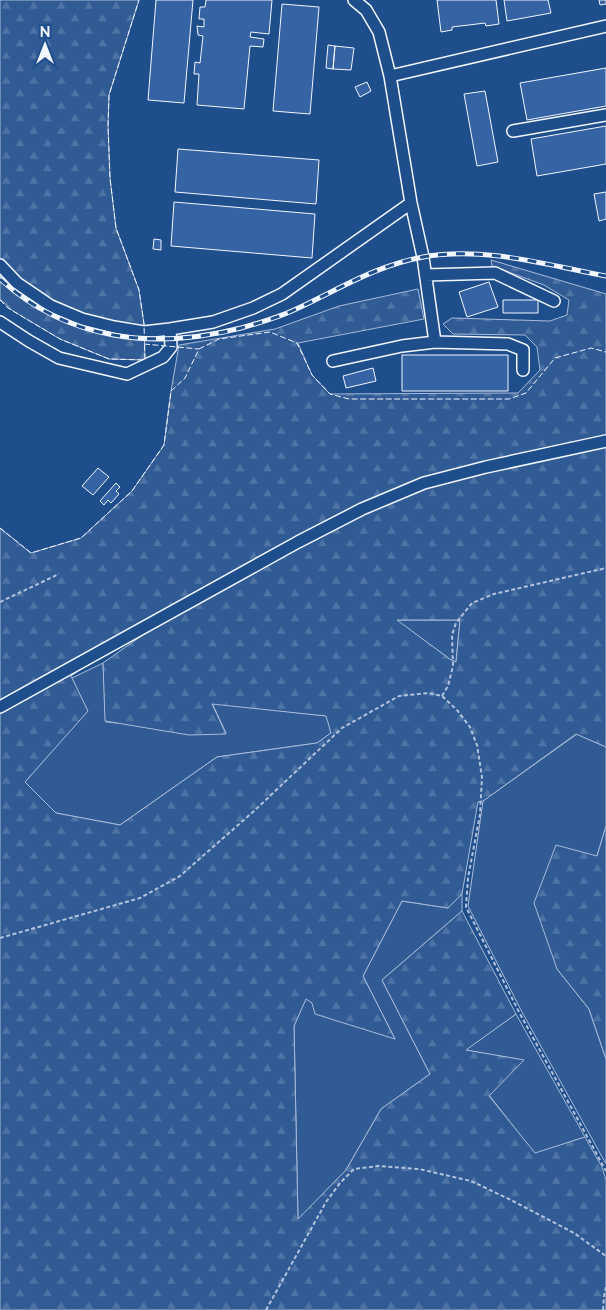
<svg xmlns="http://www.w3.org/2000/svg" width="606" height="1310" font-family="Raleway,sans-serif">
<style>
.built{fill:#305b95;stroke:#a8bbd7}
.forest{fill:url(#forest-firs);stroke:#a8bbd7;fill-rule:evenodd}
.building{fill:#3563a3;stroke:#f2f6ff}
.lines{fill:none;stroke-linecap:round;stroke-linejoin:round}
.minor-casing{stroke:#f2f6ff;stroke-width:14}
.path{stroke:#b3c4dc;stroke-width:2;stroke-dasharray:4 2.5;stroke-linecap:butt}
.minor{stroke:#1f4e8c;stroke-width:11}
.rail-casing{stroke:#f2f6ff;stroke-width:5}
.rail{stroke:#1f4e8c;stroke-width:3;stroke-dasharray:9;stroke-linecap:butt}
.fence{stroke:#f2f6ff;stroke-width:1;stroke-dasharray:6 2.5;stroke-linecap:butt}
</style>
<defs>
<pattern id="forest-firs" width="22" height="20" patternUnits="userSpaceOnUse" patternTransform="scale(1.25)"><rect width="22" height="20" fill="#305b95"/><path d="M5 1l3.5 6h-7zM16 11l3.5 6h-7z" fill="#4e73a5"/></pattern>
</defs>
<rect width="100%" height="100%" fill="#1f4e8c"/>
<!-- built -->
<path class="built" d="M396 620H460L456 662 451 660Z
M103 663 106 722 226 733 212 703 327 716 331 733 317 743 217 757 120 825 56 813 25 782 87 711 72 678Z
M577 734 606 747V826L597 856 557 969 589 1009 606 1059V1164L522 1012 468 906 483 801Z
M462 894V911L382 980 430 1074 381 1109 346 1170 298 1220 294 1026 306 998 312 1003 395 1039 363 976 402 901 448 908Z
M516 1014 585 1137 535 1154 489 1095 523 1060 465 1050Z"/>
<!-- forest -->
<path class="forest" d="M0 0H139L109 95 108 126 110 178 116 228 139 290 144 324 145 360 109 359 60 339 13 311 0 299Z
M491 260 606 294V747L576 734 483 801 478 802 462 894 448 908 402 901 363 976 395 1039 315 1014 312 1003 306 999 294 1026 298 1219 346 1170 381 1109 430 1074 382 980 462 911 516 1014 466 1050 524 1060 489 1096 535 1153 585 1137 602 1167 606 1180V1310H0V528L31 553 81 538 132 491 164 445 171 391 179 345 275 329 339 306 418 289 424 319 298 343 312 375 330 394 518 393 540 370 537 347 525 335 453 334 443 324 452 318 550 321 567 315 569 300 544 285 492 266ZM180 601 184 606 103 663 105 721 189 735 226 734 212 704 326 716 331 733 317 743 217 757 120 825 56 813 25 782 88 711 71 676ZM397 620H460L456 662 451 660Z
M606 826V1059L589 1009 557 969 534 903 556 845 597 856Z"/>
<!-- building -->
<path class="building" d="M156 0H193L184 103 148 100Z
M206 0H272L269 34 251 32 250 37 264 39 263 47 250 46 244 109 197 105 199 74H194L195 62 200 63 203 36 198 35 197 26 204 27V19H199L200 7H205Z
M437 0H496L499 24 486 26 485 23 452 27V30L441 32Z
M504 0H548L551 13 507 21Z
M599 0H606V4L600 5Z
M282 4 319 7 310 114 273 111Z
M328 45 335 46 333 69 326 68Z
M335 46 354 48 351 70 333 69Z
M606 68V106L527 120 520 83Z
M367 82 371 91 360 97 355 87Z
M485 91 498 162 477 166 464 94Z
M606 126V164L537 176 531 139Z
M178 149 319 160 316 204 175 192Z
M606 192V219L599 221 594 194Z
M174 202 315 214 312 258 171 246Z
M154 239 161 240V250L153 249Z
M489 282 498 307 467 317 459 292Z
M503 300H538V313H503Z
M402 355H508V391H402Z
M373 368 376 381 346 388 343 376Z
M98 468 109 477 93 495 82 486Z
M116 483 120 487 116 491 119 494 111 503 108 500 104 505 100 501Z"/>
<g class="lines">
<!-- minor casing -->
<g class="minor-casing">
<path id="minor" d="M354 0 366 10 379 32 390 76 411 203 423 257 435 342 508 344 523 350V370
M390 76 606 26
M513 131 606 115
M0 265 17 283 51 306 82 319 114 327 144 332 170 329 213 322 253 308 282 294 411 203
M426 275 495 273 554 301
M0 322 29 341 59 358 127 374 163 357 171 347 170 329
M333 361 402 346 435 342
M0 707 298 542 362 509 424 483 486 467 606 441"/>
</g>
<!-- path -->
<path class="path" d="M0 602 59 574
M442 696 448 686 453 666 452 635 456 623 472 603 494 594 606 568
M0 938 140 898 180 876 254 811 342 728 399 696 429 693 442 696 457 710 470 727 477 745 482 777 480 814 468 878 466 907 519 1012 606 1171
M266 1310 326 1202 340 1183 354 1169 378 1166 419 1169 471 1181 511 1200 574 1233 606 1256
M603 1310 604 1296 606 1287"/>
<!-- minor -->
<use href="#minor" class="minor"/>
<!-- rail casing -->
<g class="rail-casing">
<path id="rail" d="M0 279C68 341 154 350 241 328 259 323 277 318 294 310 338 290 374 266 423 257 484 246 547 265 606 276"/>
</g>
<!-- rail -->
<use href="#rail" class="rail"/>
<!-- fence -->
<path class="fence" d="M0 300 8 308 60 339 109 359 145 360 144 324 139 290 116 228 110 178 108 126 109 95 139 0
M144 344 199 349
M0 528 31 553 81 538 132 491 164 445 171 391 185 378 199 349 219 339 270 332 297 343 312 375 330 394 349 399H509L526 393 555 358 591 348 606 352"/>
</g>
<!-- north arrow -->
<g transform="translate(45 45)" stroke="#1f4e8c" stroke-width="4" paint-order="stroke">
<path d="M0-4L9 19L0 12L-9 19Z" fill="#f2f6ff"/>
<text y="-8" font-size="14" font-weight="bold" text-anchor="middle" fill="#f2f6ff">N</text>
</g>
</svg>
